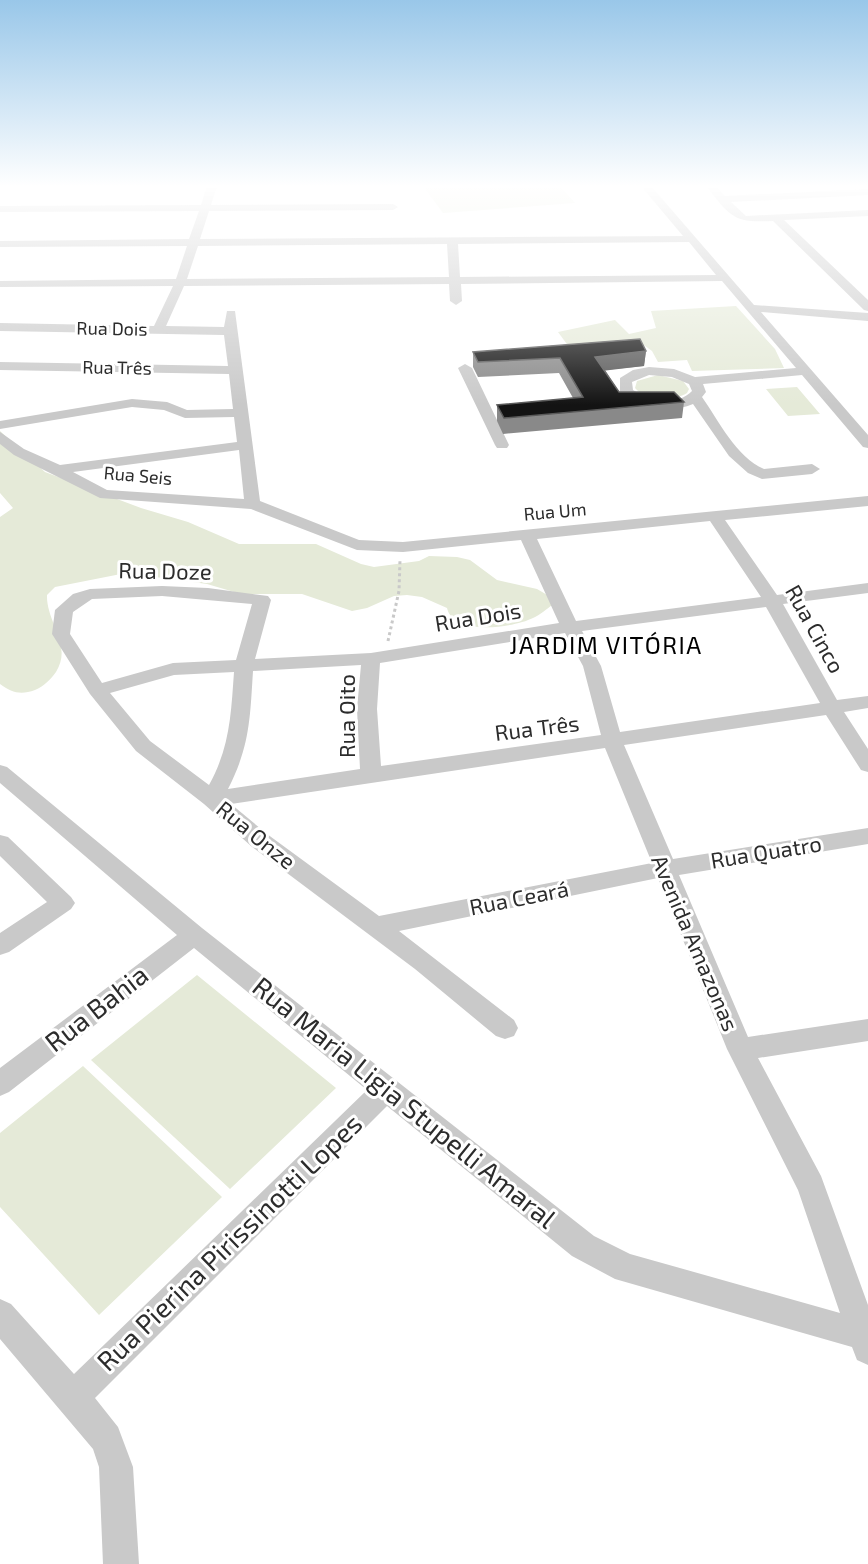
<svg xmlns="http://www.w3.org/2000/svg" width="868" height="1564" font-family="'Exo 2',sans-serif">
<style>
.green{fill:#e5ead8}
.lines{fill:none;stroke-linecap:round;stroke-linejoin:round}
.path{stroke:#c9c9c9;stroke-width:3;stroke-dasharray:3 3;stroke-linecap:butt}
.minor{fill:#c9c9c9;fill-rule:evenodd}
.wall{fill:#898989}
.shaded-wall{fill:#5a5a5a}
.building{fill:#131313;stroke:#5a5a5a;stroke-width:1.5}
.labels{text-anchor:middle;stroke-width:6;stroke-linejoin:round;paint-order:stroke}
.far-street-label{font-size:18px;fill:#2c2c2c;stroke:#fff}
.street-label{font-size:22px;fill:#2c2c2c;stroke:#fff}
.neighbourhood-label{font-size:24px;letter-spacing:1.5px;fill:#000;stroke:#fff}
.near-street-label{font-size:27px;fill:#2c2c2c;stroke:#fff}
</style>
<rect width="100%" height="100%" fill="#fff"/>
<!-- green -->
<path class="green" d="M423 186H560L575 203 443 213Z
M736 306 775 349 784 368 692 371 687 360 658 362 652 351 641 343 569 347 558 332 615 320 629 334 656 328 651 311Z
M658 375 683 381 689 389 687 393C675 401 645 400 635 388L637 381Z
M797 387 820 414 788 416 766 389Z
M0 431 45 472 141 508 188 522 239 544H316L361 564 374 567 419 561 429 556 457 557 470 560 497 580 537 589 549 596 553 604C547 609 540 615 533 618 513 628 453 636 447 608L422 597 407 595 394 596 367 608 352 611 302 594H241L207 584 126 573 55 587 47 595C46 622 73 645 56 672 50 680 44 686 35 690 21 695 12 693 0 684V517L13 508 0 493Z
M197 975 336 1088 230 1189 91 1060Z
M83 1066 222 1197 99 1315 0 1207V1133Z"/>
<g class="lines">
<!-- path -->
<path class="path" d="M388 641 399 591 400 560"/>
<!-- minor -->
<path class="minor" d="M207 186H217L211 205 393 204 398 207 393 210 209 211 200 239 683 236 641 186H651L754 305 868 313V321L761 312 868 435V448L863 447 802 375 703 384 706 392 702 397C719 421 736 457 764 469L812 464 820 469 812 474 762 479 748 473 729 456 693 404C672 413 636 410 620 392V378L633 370 649 367 674 369 695 377 796 368 722 281 461 284 462 301 456 305 450 301 449 284 184 286 166 326 224 327 227 311H235L260 501 359 540 403 542 868 496V506L725 520 777 595 868 583V593L783 604 837 700 868 696V708L844 712 868 749V772L861 770 826 715 624 745 673 859 868 828V844L679 875 748 1037 868 1019V1041L758 1058 821 1176 868 1305V1365L857 1360 852 1347 615 1279 572 1256 387 1106 95 1398 118 1427 133 1467 139 1564H103L99 1467 93 1449 0 1339V1299L11 1304 74 1374 367 1090 194 948 9 1092 0 1096V1068L177 935 0 783V765L7 767 202 928 594 1236 630 1254 840 1313 798 1190 727 1049 658 878 399 931 514 1020 518 1028 514 1036 505 1039 496 1036 415 969 251 846 204 804 136 751 90 694 52 634 55 610 73 594 90 589 162 586 208 588 268 596 271 600 255 659 371 653 559 623 521 540 403 552 357 550 251 509 100 498 14 455 0 444V432L24 449 60 465 237 442 234 417 185 418 164 410 132 407 0 429V421L132 399 167 402 187 410 233 409 229 374 0 370V362L228 366 224 335 0 331V323L154 326 173 286 0 287V281L176 279 187 246 0 247V241L189 239 199 211 0 212V206L201 205ZM689 242 716 275 460 277 458 244ZM447 244 449 277 187 279 198 246ZM649 375 672 377 689 384 692 391C676 407 651 401 633 390L632 382ZM239 450 244 499 107 490 73 472ZM710 521 761 597 576 621 537 539ZM162 596 252 604 236 660 173 663 102 683 70 634 73 612 92 599ZM766 607 820 703 620 732 601 666 582 631ZM565 633 583 666 601 735 381 766 377 709 380 663ZM361 665 357 709 360 769 228 789C250 746 250 718 253 671ZM234 672C231 714 230 747 209 785L150 741 110 693 174 675ZM605 748 652 863 379 916 267 834 231 804Z
M706 186H716L725 196 868 189V195L731 202 746 216 868 210V216L784 220 868 300V311L864 310 773 221C733 223 731 217 706 186Z
M465 364 472 368 509 445 507 448H497L495 445 458 368Z
M0 835 8 837 71 897 75 903 71 909 9 952 0 955V933L47 902 0 856Z"/>
</g>
<!-- wall -->
<path class="wall" d="M646 351 644 366 605 370 619 392 684 402 682 418 503 434 497 421V405L573 398 559 373 478 377 473 367V352Z"/>
<!-- shaded-wall -->
<path class="shaded-wall" d="M646 351 644 366 593 372 595 357Z"/>
<!-- building -->
<path class="building" d="M640 339 646 351 595 357 619 392H674L684 402 504 418 497 405 583 397 560 358 478 362 473 352Z"/>
<!-- sky -->
<linearGradient id="sky" x2="0" y2="1"><stop stop-color="#99c7e9"/><stop offset="0.46" stop-color="#fff"/><stop offset="1" stop-color="#fff" stop-opacity="0"/></linearGradient>
<rect width="868" height="405" fill="url(#sky)"/>
<g class="labels">
<!-- far-street labels -->
<g class="far-street-label">
<text transform="translate(112 329) rotate(1)" y="6">Rua Dois</text>
<text transform="translate(117 368) rotate(1)" y="6">Rua Três</text>
<text transform="translate(138 476) rotate(5)" y="6">Rua Seis</text>
<text transform="translate(555 512) rotate(-5)" y="6">Rua Um</text>
</g>
<!-- street labels -->
<g class="street-label">
<text transform="translate(165 571) rotate(1)" y="8">Rua Doze</text>
<text transform="translate(478 617) rotate(-9)" y="8">Rua Dois</text>
<text transform="translate(815 629) rotate(61)" y="8">Rua Cinco</text>
<text transform="translate(347 716) rotate(-90)" y="8">Rua Oito</text>
<text transform="translate(537 728) rotate(-7)" y="8">Rua Três</text>
<text transform="translate(256 835) rotate(39)" y="8">Rua Onze</text>
<text transform="translate(766 852) rotate(-9)" y="8">Rua Quatro</text>
<text transform="translate(519 898) rotate(-11)" y="8">Rua Ceará</text>
<text transform="translate(695 943) rotate(67)" y="8">Avenida Amazonas</text>
</g>
<!-- neighbourhood labels -->
<g class="neighbourhood-label">
<text x="606" y="654">JARDIM VITÓRIA</text>
</g>
<!-- near-street labels -->
<g class="near-street-label">
<text transform="translate(97 1009) rotate(-38)" y="9">Rua Bahia</text>
<text transform="translate(404 1103) rotate(39)" y="9">Rua Maria Ligia Stupelli Amaral</text>
<text transform="translate(230 1243) rotate(-44)" y="9">Rua Pierina Pirissinotti Lopes</text>
</g>
</g>
</svg>
